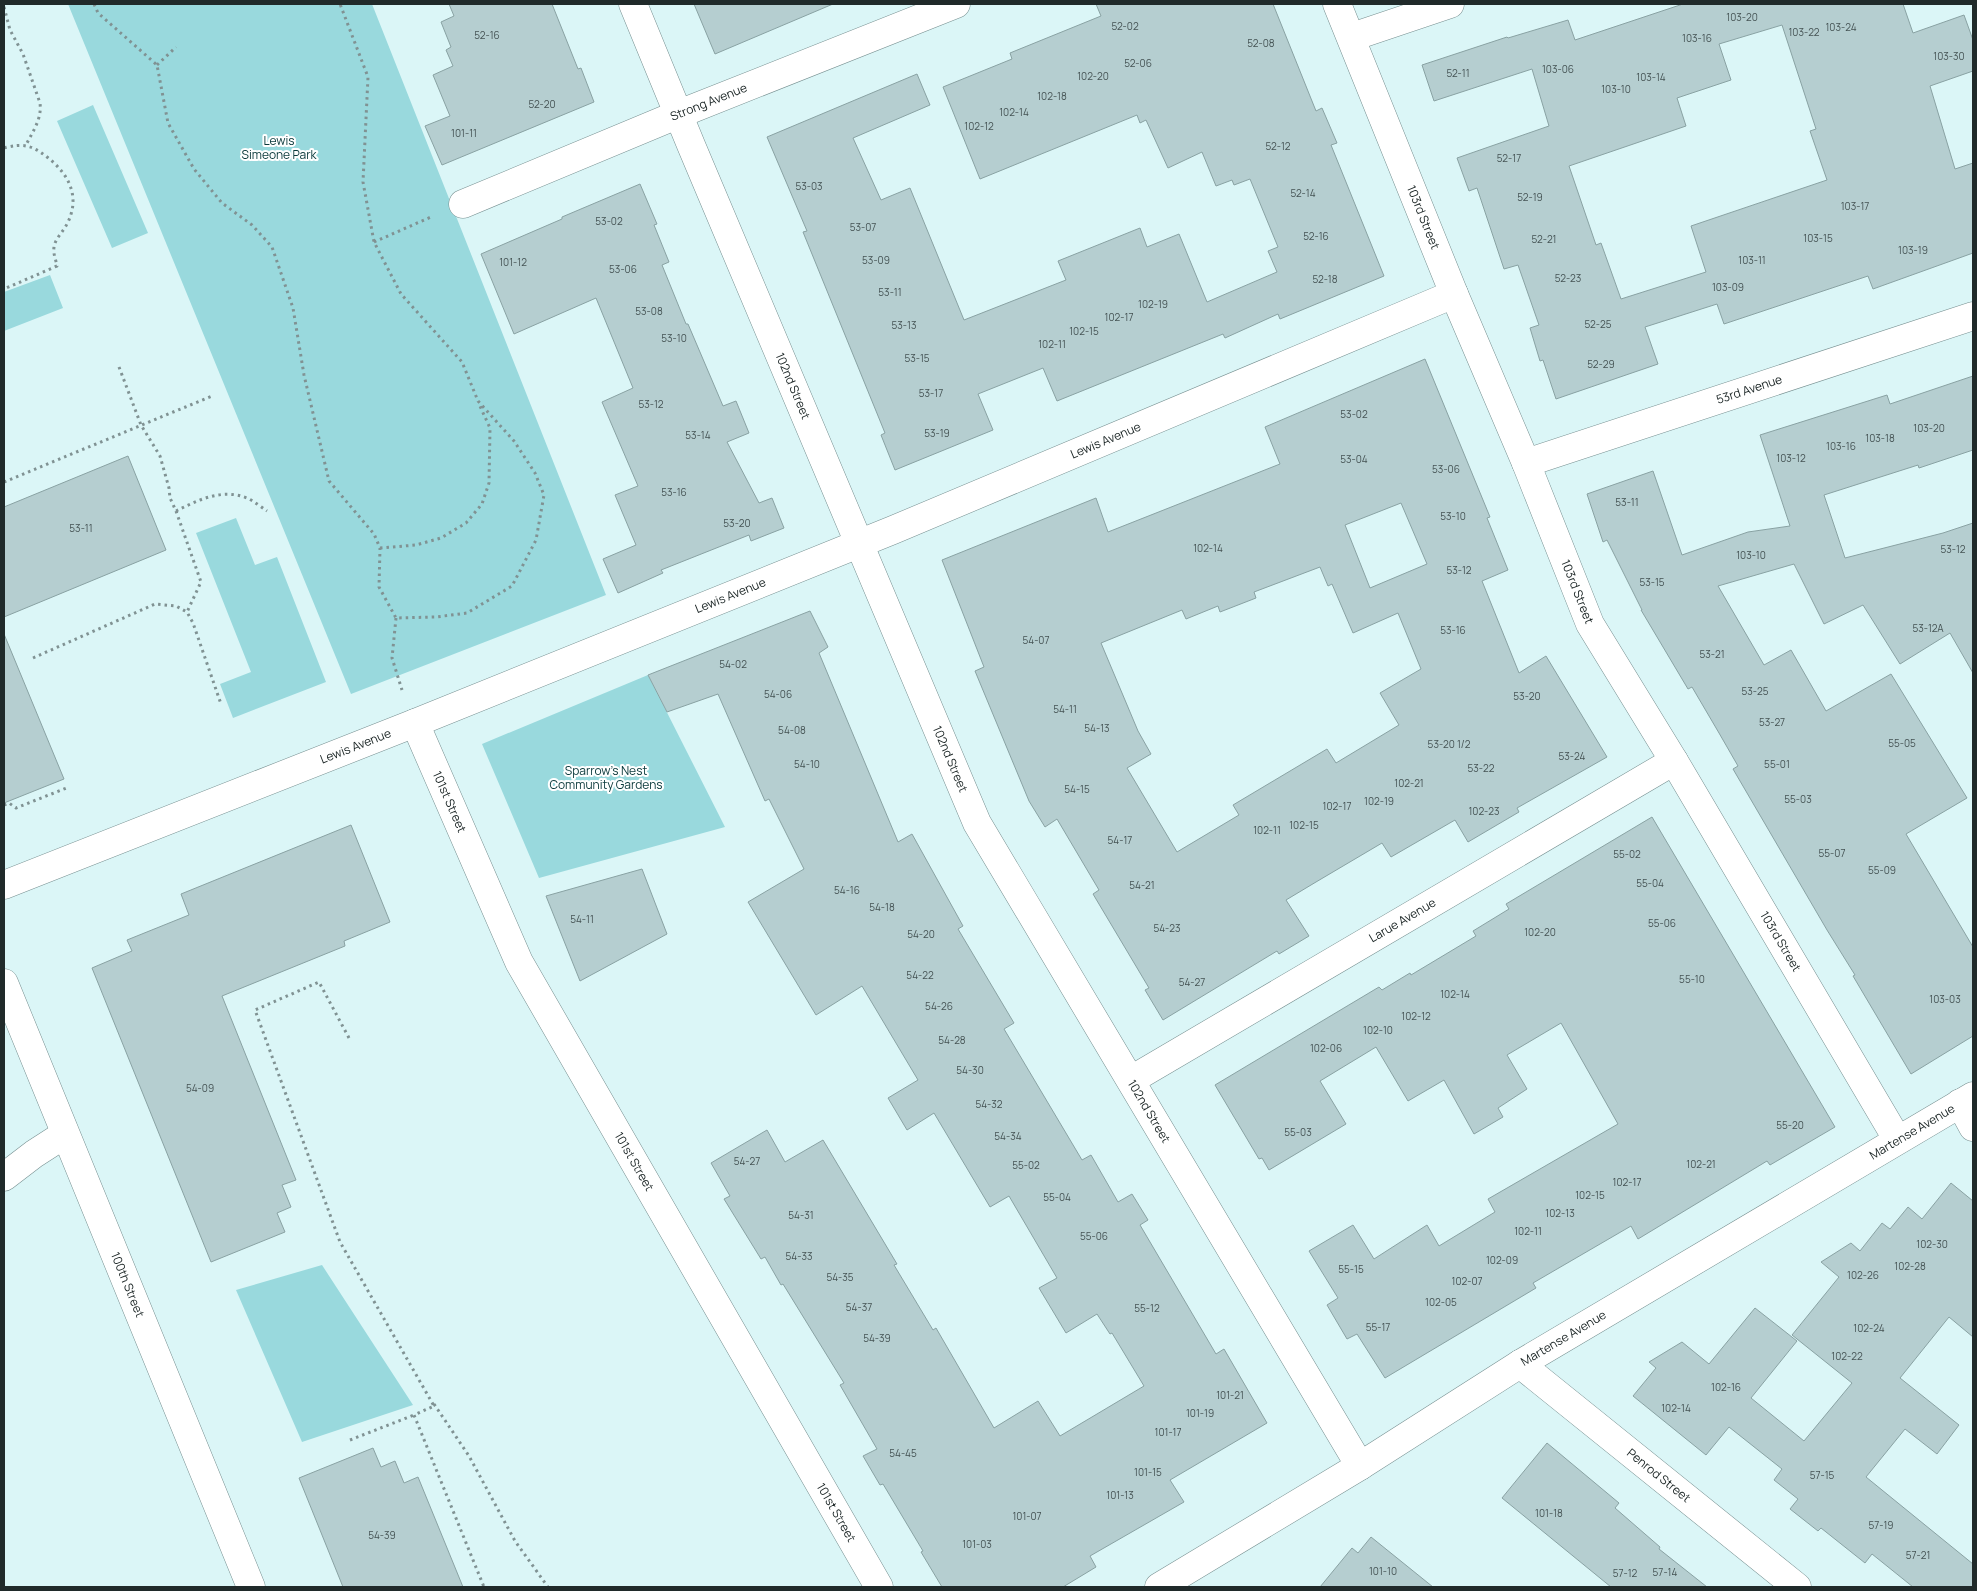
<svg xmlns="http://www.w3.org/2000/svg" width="1977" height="1591" font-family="Manrope,sans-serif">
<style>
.green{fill:#99d9dd}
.building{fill:#b5ced0;stroke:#89a2a3;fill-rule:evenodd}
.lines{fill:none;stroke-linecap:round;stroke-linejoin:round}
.minor-casing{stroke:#779091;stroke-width:29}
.path{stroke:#809293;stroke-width:3;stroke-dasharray:2.5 4;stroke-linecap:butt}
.minor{stroke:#fff;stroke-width:28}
.labels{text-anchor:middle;stroke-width:4;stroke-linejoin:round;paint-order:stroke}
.number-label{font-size:10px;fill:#455354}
.street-label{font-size:12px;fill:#202a2a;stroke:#fff}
.park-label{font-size:12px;fill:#09383a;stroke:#fff}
</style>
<rect width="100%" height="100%" fill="#dbf6f7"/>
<!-- green -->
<path class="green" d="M68 4H372L606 595 351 694Z
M93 105 148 233 112 248 57 121Z
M50 275 63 308 4 331V292Z
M236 518 255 565 277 557 326 682 233 718 220 684 251 672 196 533Z
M648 675 725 827 539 878 482 744Z
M322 1265 413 1405 302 1442 236 1290Z"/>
<!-- building -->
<path class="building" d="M449 4H552L578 69 581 68 594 102 442 165 425 126 450 116 433 75 453 66 446 50 451 47 441 22 454 16Z
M694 4H833L715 54Z
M1096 4H1273L1316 111 1322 108 1337 143 1331 145 1384 276 1280 319 1278 314 1225 338 1223 334 1057 401 1043 368 978 394 993 430 895 470 881 435 885 433 803 232 807 231 767 137 917 74 930 105 853 138 881 200 910 188 964 320 1066 280 1058 261 1140 228 1147 247 1179 234 1207 302 1277 272 1268 251 1278 247 1250 179 1234 185 1232 180 1216 186 1202 152 1168 168 1146 120 1140 123 1137 115 980 179 943 87 1012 59 1010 53 1101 16Z
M1683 4H1903L1913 33 1964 15 1973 40V71L1930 86 1955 169 1973 163V253L1873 289 1868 276 1724 324 1717 304 1645 327 1658 364 1556 399 1543 360 1540 361 1530 328 1539 325 1518 265 1504 269 1477 188 1469 191 1457 158 1549 126 1532 69 1434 101 1422 65 1507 37 1508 38 1568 20 1575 40ZM1782 25 1816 129 1810 131 1827 180 1691 226 1706 272 1621 299 1601 243 1596 245 1569 166 1686 126 1677 98 1731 80 1719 44Z
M640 184 657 224 654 225 669 262 662 265 686 324H688L723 406 736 401 749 433 727 442 759 503 772 498 784 528 751 541 749 535 661 570 663 573 618 593 603 559 636 545 615 495 638 486 602 402 633 388 596 298 514 334 481 254 562 219V217Z
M1425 359 1483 500 1490 517 1487 518 1508 570 1482 581 1519 673 1546 656 1607 757 1517 808 1519 812 1468 842 1455 820 1391 857 1382 843 1316 882 1286 900 1309 936 1279 954 1277 951 1163 1020 1145 990 1149 988 1093 894 1099 890 1057 819 1045 827 1029 801 975 671 984 667 942 560 1096 498 1108 532 1280 464 1265 427ZM1401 503 1427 564 1370 588 1345 525ZM1320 567 1328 586 1332 584 1353 633 1398 613 1421 669 1380 693 1399 725 1336 763 1327 749 1233 805 1239 815 1177 852 1127 768 1151 754 1138 731 1101 643 1182 610 1186 619 1218 606 1220 612 1256 598 1254 592Z
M1973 376V450L1919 468 1918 465 1824 495 1845 558 1943 533 1973 523V673L1950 633 1900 664 1863 605 1824 624 1794 564 1718 586 1764 665 1791 650 1826 711 1891 674 1967 798 1906 834 1973 947V1036L1911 1074 1853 976 1855 975 1827 930 1733 769 1738 766 1719 733 1692 687 1688 689 1641 610H1642L1607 540 1603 542 1587 494 1653 471 1682 555 1748 532 1790 526 1760 435 1887 395 1890 404Z
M128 456 166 550 4 617V507Z
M810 611 828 647 819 653 898 842 912 834 963 926 958 929 1014 1023 1004 1029 1082 1160 1091 1155 1118 1202 1132 1194 1148 1220 1140 1225 1216 1354 1224 1349 1267 1423 1170 1480 1184 1502 1090 1556 1096 1567 1063 1587H942L921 1552 923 1551 883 1484 880 1485 863 1456 877 1449 840 1385 844 1383 783 1284 781 1285 765 1257 761 1259 724 1199 730 1196 711 1163 767 1130 785 1162 823 1140 897 1264 894 1265 933 1330 936 1328 994 1428 1038 1401 1060 1436 1144 1386 1112 1333 1110 1334 1097 1314 1066 1333 1039 1288 1057 1278 1009 1196 990 1207 934 1113 907 1130 888 1098 918 1080 862 986 816 1015 748 902 804 869 769 799 765 801 718 694 667 712 648 675Z
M4 634 64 779 4 803Z
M1652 817 1835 1127 1770 1165 1767 1161 1638 1239 1631 1226 1533 1283 1536 1288 1385 1378 1357 1334 1347 1339 1327 1305 1338 1298 1309 1251 1353 1225 1374 1259 1427 1225 1439 1246 1495 1212 1488 1199 1618 1124 1561 1023 1507 1055 1527 1089 1498 1108 1503 1117 1474 1134 1444 1080 1408 1101 1376 1047 1320 1081 1346 1124 1269 1170 1262 1158 1259 1159 1215 1085 1379 987 1382 990 1410 973 1411 975 1476 936 1473 931 1509 909 1506 904Z
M351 825 390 922 344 941 345 946 222 996 296 1180 282 1185 291 1207 277 1213 285 1232 211 1262 92 968 132 951 127 940 189 915 181 894Z
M642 869 667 934 580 981 546 896Z
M1951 1183 1973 1201V1337L1949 1317 1900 1378 1959 1425 1937 1454 1905 1429 1866 1477 1973 1564V1587H1913L1872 1554 1865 1563 1821 1528 1818 1531 1790 1509 1798 1499 1774 1480 1782 1469 1729 1427 1706 1455 1633 1396 1656 1368 1649 1362 1682 1342 1709 1364 1755 1308 1797 1341 1751 1398 1804 1441 1852 1383 1792 1335 1839 1277 1821 1262 1851 1243 1860 1251 1882 1223 1890 1229 1908 1207 1922 1219Z
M1547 1443 1619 1503 1615 1508 1660 1547 1659 1549 1707 1587H1611L1502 1498Z
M373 1448 381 1467 395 1461 404 1483 418 1477 463 1587H343L299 1478Z
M1371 1537 1433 1587H1320L1352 1548 1358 1553Z"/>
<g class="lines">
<!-- minor casing -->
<g class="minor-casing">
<g id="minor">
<path id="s1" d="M633 4 691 145 977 823 1360 1466"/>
<path id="s2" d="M1337 4 1454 294 1526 463 1590 624 1674 761 1897 1139"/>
<path d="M1352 37 1450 4"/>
<path id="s3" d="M463 204 679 114 956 4"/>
<path id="s4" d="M1526 463 1973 316"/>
<path id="s5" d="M415 723 519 962 879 1587"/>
<path id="s6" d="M4 885 415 723 893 530 1454 294"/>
<path id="s7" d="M4 983 251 1587"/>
<path id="s8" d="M1131 1080 1674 761"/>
<path d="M1960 1103 1973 1127"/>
<path d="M4 1177 34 1154 65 1134"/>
<path id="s9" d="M1520 1364 1797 1587"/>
<path id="s10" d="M1159 1587 1360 1466 1520 1364 1973 1096"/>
</g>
</g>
<!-- path -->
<path class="path" d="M94 4 98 13 157 65 168 123 194 169 222 203 252 225 272 247 293 308 304 375 329 481 374 534 380 548 379 587 396 618 436 617 467 613 512 586 536 540 544 495 535 473 514 441 478 401 462 362 401 294 374 242 363 182 368 77 340 4
M4 7 10 30 23 54 40 103C42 119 33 131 26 145
M157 65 176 47
M4 148C22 143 32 145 47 157 69 174 81 197 67 224 63 232 55 239 54 247 53 254 56 260 57 266L4 289
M374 242 431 217
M119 367 141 425 160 456 169 488 170 498 176 511C198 500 222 488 247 498 254 501 261 507 267 511
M4 482 212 396
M176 511 201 582 187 612 193 623 221 704
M380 548 416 545 441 538 466 523 482 504 489 483 490 428 479 404
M396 618 392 658 402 690
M33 658 155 604 176 606 187 612
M4 805 9 803 16 808 69 787
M349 1038 319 982 255 1010 340 1242 434 1406 414 1415 484 1587
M434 1404 469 1456 515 1541 548 1587
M350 1440 414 1415"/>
<!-- minor -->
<use href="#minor" class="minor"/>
</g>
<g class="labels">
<!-- number labels -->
<g class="number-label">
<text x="1742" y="21">103-20</text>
<text x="1125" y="30">52-02</text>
<text x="1841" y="31">103-24</text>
<text x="1804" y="36">103-22</text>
<text x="487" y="39">52-16</text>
<text x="1697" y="42">103-16</text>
<text x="1261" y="47">52-08</text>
<text x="1949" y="60">103-30</text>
<text x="1138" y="67">52-06</text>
<text x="1558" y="73">103-06</text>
<text x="1458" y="77">52-11</text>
<text x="1093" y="80">102-20</text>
<text x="1651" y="81">103-14</text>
<text x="1616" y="93">103-10</text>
<text x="1052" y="100">102-18</text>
<text x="542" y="108">52-20</text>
<text x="1014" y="116">102-14</text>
<text x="979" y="130">102-12</text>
<text x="464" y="137">101-11</text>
<text x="1278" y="150">52-12</text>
<text x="1509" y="162">52-17</text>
<text x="809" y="190">53-03</text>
<text x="1303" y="197">52-14</text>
<text x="1530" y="201">52-19</text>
<text x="1855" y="210">103-17</text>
<text x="609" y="225">53-02</text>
<text x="863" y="231">53-07</text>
<text x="1316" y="240">52-16</text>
<text x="1818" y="242">103-15</text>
<text x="1544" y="243">52-21</text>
<text x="1913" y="254">103-19</text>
<text x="876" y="264">53-09</text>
<text x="1752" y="264">103-11</text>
<text x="513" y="266">101-12</text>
<text x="623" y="273">53-06</text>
<text x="1568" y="282">52-23</text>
<text x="1325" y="283">52-18</text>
<text x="1728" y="291">103-09</text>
<text x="890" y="296">53-11</text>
<text x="1153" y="308">102-19</text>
<text x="649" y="315">53-08</text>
<text x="1119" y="321">102-17</text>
<text x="1598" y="328">52-25</text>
<text x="904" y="329">53-13</text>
<text x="1084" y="335">102-15</text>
<text x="674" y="342">53-10</text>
<text x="1052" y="348">102-11</text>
<text x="917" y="362">53-15</text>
<text x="1601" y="368">52-29</text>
<text x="931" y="397">53-17</text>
<text x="651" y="408">53-12</text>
<text x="1354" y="418">53-02</text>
<text x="1929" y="432">103-20</text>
<text x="937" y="437">53-19</text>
<text x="698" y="439">53-14</text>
<text x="1880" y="442">103-18</text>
<text x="1841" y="450">103-16</text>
<text x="1791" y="462">103-12</text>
<text x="1354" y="463">53-04</text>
<text x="1446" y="473">53-06</text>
<text x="674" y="496">53-16</text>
<text x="1627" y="506">53-11</text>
<text x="1453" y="520">53-10</text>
<text x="737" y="527">53-20</text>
<text x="81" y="532">53-11</text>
<text x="1208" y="552">102-14</text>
<text x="1953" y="553">53-12</text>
<text x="1751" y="559">103-10</text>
<text x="1459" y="574">53-12</text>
<text x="1652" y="586">53-15</text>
<text x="1928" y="632">53-12A</text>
<text x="1453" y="634">53-16</text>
<text x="1036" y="644">54-07</text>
<text x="1712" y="658">53-21</text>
<text x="733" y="668">54-02</text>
<text x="1755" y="695">53-25</text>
<text x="778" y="698">54-06</text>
<text x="1527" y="700">53-20</text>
<text x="1065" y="713">54-11</text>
<text x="1772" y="726">53-27</text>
<text x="1097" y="732">54-13</text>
<text x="792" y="734">54-08</text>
<text x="1902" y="747">55-05</text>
<text x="1449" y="748">53-20 1/2</text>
<text x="1572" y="760">53-24</text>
<text x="807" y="768">54-10</text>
<text x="1777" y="768">55-01</text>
<text x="1481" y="772">53-22</text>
<text x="1409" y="787">102-21</text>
<text x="1077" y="793">54-15</text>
<text x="1798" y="803">55-03</text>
<text x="1379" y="805">102-19</text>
<text x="1337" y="810">102-17</text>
<text x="1484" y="815">102-23</text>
<text x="1304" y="829">102-15</text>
<text x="1267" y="834">102-11</text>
<text x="1120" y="844">54-17</text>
<text x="1832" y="857">55-07</text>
<text x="1627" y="858">55-02</text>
<text x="1882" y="874">55-09</text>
<text x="1650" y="887">55-04</text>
<text x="1142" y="889">54-21</text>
<text x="847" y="894">54-16</text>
<text x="882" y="911">54-18</text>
<text x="582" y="923">54-11</text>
<text x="1662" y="927">55-06</text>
<text x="1167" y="932">54-23</text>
<text x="1540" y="936">102-20</text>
<text x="921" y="938">54-20</text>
<text x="920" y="979">54-22</text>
<text x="1692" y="983">55-10</text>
<text x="1192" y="986">54-27</text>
<text x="1455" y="998">102-14</text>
<text x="1945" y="1003">103-03</text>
<text x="939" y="1010">54-26</text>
<text x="1416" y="1020">102-12</text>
<text x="1378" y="1034">102-10</text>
<text x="952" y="1044">54-28</text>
<text x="1326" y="1052">102-06</text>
<text x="970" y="1074">54-30</text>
<text x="200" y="1092">54-09</text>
<text x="989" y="1108">54-32</text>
<text x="1790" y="1129">55-20</text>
<text x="1298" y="1136">55-03</text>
<text x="1008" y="1140">54-34</text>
<text x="747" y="1165">54-27</text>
<text x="1701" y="1168">102-21</text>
<text x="1026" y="1169">55-02</text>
<text x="1627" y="1186">102-17</text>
<text x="1590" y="1199">102-15</text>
<text x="1057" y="1201">55-04</text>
<text x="1560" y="1217">102-13</text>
<text x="801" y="1219">54-31</text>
<text x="1528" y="1235">102-11</text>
<text x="1094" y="1240">55-06</text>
<text x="1932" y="1248">102-30</text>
<text x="799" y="1260">54-33</text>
<text x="1502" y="1264">102-09</text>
<text x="1910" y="1270">102-28</text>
<text x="1351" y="1273">55-15</text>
<text x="1863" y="1279">102-26</text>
<text x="840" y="1281">54-35</text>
<text x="1467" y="1285">102-07</text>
<text x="1441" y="1306">102-05</text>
<text x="859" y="1311">54-37</text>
<text x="1147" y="1312">55-12</text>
<text x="1378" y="1331">55-17</text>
<text x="1869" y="1332">102-24</text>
<text x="877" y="1342">54-39</text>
<text x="1847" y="1360">102-22</text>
<text x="1726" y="1391">102-16</text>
<text x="1230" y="1399">101-21</text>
<text x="1676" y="1412">102-14</text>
<text x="1200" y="1417">101-19</text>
<text x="1168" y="1436">101-17</text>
<text x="903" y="1457">54-45</text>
<text x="1148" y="1476">101-15</text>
<text x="1822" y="1479">57-15</text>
<text x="1120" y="1499">101-13</text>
<text x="1549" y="1517">101-18</text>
<text x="1027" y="1520">101-07</text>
<text x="1881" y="1529">57-19</text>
<text x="382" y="1539">54-39</text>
<text x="977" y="1548">101-03</text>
<text x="1918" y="1559">57-21</text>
<text x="1383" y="1575">101-10</text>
<text x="1665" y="1576">57-14</text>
<text x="1625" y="1577">57-12</text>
</g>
<!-- street labels -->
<g class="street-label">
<text dy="4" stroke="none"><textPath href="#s3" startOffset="266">Strong Avenue</textPath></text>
<text dy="4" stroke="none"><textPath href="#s2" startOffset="230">103rd Street</textPath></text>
<text dy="4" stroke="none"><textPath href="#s1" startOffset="414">102nd Street</textPath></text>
<text dy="4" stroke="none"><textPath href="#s4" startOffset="235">53rd Avenue</textPath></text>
<text dy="4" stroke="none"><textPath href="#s6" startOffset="1188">Lewis Avenue</textPath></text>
<text dy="4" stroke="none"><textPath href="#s2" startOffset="635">103rd Street</textPath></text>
<text dy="4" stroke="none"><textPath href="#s6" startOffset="782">Lewis Avenue</textPath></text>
<text dy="4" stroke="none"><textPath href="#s6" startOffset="378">Lewis Avenue</textPath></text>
<text dy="4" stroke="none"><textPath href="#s1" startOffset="819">102nd Street</textPath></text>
<text dy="4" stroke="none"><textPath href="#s5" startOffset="86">101st Street</textPath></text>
<text dy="4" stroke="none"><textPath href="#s8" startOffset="315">Larue Avenue</textPath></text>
<text dy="4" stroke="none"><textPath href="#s2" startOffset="1040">103rd Street</textPath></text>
<text dy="4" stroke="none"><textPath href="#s1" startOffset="1224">102nd Street</textPath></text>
<text dy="4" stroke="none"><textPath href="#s10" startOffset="880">Martense Avenue</textPath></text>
<text dy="4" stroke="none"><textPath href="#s5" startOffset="491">101st Street</textPath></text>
<text dy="4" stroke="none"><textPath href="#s7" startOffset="326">100th Street</textPath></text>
<text dy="4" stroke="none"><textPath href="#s10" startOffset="475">Martense Avenue</textPath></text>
<text dy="4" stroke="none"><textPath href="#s9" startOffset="178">Penrod Street</textPath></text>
<text dy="4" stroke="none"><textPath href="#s5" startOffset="896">101st Street</textPath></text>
</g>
<!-- park labels -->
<g class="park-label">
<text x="279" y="145">Lewis<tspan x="279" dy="14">Simeone Park</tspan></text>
<text x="606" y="775">Sparrow's Nest<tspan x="606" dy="14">Community Gardens</tspan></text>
</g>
</g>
<!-- border -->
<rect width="1977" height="1591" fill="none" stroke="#202a2a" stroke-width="10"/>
</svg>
